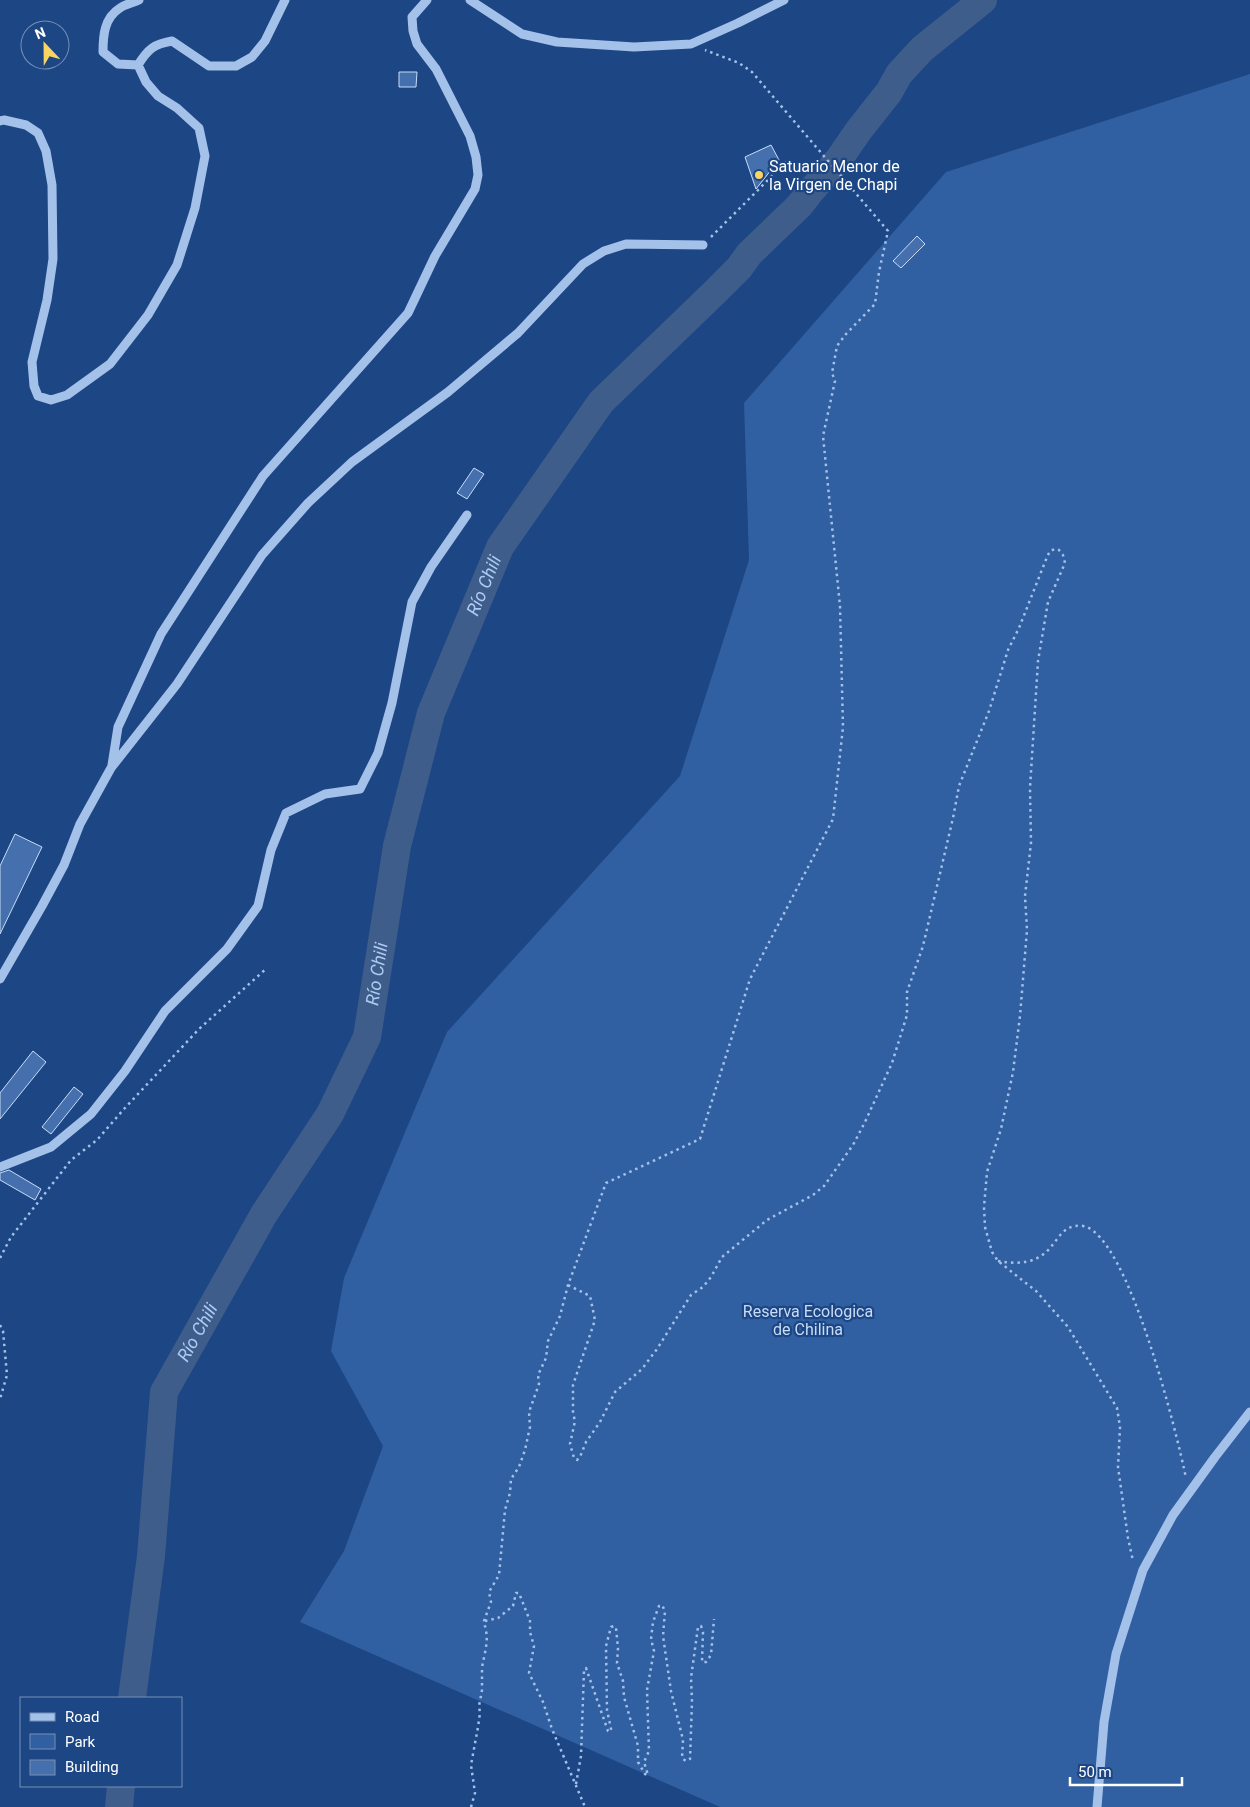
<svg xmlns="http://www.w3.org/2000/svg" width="1250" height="1807" font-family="Roboto,sans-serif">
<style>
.green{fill:#305fa2}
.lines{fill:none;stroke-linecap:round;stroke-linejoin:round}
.river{stroke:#3f5d8b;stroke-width:28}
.building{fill:#4570ad;stroke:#c8dcf8}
.path{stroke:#a4c1ea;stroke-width:2.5;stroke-dasharray:2.5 4;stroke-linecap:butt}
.minor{stroke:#a4c1ea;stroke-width:9}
.poi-dot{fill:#fad462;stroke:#1d4684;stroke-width:2}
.labels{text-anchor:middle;stroke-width:4.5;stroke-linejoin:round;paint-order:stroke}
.poi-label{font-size:16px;fill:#fff;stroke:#1d4684;text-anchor:start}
.park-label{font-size:16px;fill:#c8dcf8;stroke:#1d4684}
.water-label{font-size:18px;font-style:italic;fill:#afcbf2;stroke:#1d4684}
</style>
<rect width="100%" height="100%" fill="#1d4684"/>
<!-- green -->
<path class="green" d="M1250 74V1807H720L300 1622 344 1551 383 1446 331 1351 344 1278 447 1032 680 776 749 560 744 403 946 172Z"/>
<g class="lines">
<!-- river -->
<g class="river">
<path id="s1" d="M132 1698 151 1556 164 1392 264 1214 330 1114 367 1037 397 846 431 713 500 547 601 402 715 292 739 268 749 254 799 206 810 192 839 159 859 130 889 92 899 74 922 49 983 0"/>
<path d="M119 1807 121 1786"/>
</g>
</g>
<!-- building -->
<path class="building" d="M399 72H417L416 87H399Z
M771 145 779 160 756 189 745 157Z
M917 236 925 244 901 268 893 261Z
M474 468 484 474 467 499 457 493Z
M15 834 42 847 0 934V866Z
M33 1051 46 1062 0 1119V1093Z
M74 1087 83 1094 51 1134 42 1127Z
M9 1170 41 1189 35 1200 0 1180V1173Z"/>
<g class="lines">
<!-- path -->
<path class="path" d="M711 237 787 161
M0 1258 11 1237 71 1160 97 1140 124 1109 199 1029 267 968
M998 1261C1014 1264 1032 1264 1045 1253 1058 1242 1062 1223 1083 1226 1128 1234 1177 1434 1186 1478
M568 1285 590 1296 595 1320 573 1385V1413L575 1421 570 1444 574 1458 577 1460 580 1457 586 1442 600 1422 615 1392 642 1369 657 1349 691 1295 703 1287 711 1277 722 1257 767 1220 813 1195 824 1186 853 1145 865 1122 892 1063 907 1015V992L923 946 953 818 959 786 989 711 1008 650 1019 628 1047 557 1050 551 1055 549 1059 550 1063 555 1065 563 1048 602 1038 661 1030 788 1031 843 1025 896 1027 930 1020 1016 1013 1072 1001 1129 987 1172 984 1207 985 1227 992 1252 998 1261 1036 1291 1068 1327 1117 1408 1120 1427 1118 1467 1128 1538 1133 1561
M0 1325 3 1331 7 1375 0 1399
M485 1621 498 1618 513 1606 516 1593H519L530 1621V1632L534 1646 529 1673 543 1702 552 1729 585 1807
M576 1784 581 1756 584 1670 586 1668 608 1731 610 1732 611 1729 607 1710 606 1646 611 1627 614 1626 616 1628 618 1648 617 1663 623 1681 624 1697 638 1746V1762L645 1774 648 1775 644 1762 649 1751 647 1690 654 1651 651 1639 653 1622 659 1606 662 1605 665 1611 663 1636 671 1691 683 1740 682 1758 686 1761 690 1759 692 1702 691 1678 698 1627 701 1626 703 1632 702 1662H706L711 1655 714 1619
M471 1807 475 1793 471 1765 478 1727 480 1713 479 1706 482 1690V1667L486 1648 487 1636 484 1621 491 1602 489 1592 499 1575 505 1510 510 1493 511 1479 519 1467 525 1450 530 1427 529 1412 539 1384 538 1375 546 1358 548 1341 560 1316 568 1285 606 1183 700 1139 750 979 833 819 843 727 840 606 823 436 835 381 832 373 837 346 846 334 875 304 879 272 888 231 752 72 739 63 705 50"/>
<!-- minor -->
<path class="minor" d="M139 0C133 3 125 4 120 8 104 18 103 36 103 52L118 64 138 65C148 49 154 44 172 41L209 66H236L252 57 265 41 285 0
M470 0 522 34 557 42 634 47 691 44 738 23 784 0
M0 121 4 120 26 125 38 133 46 151 52 185 53 259 47 300 32 362 34 386 38 396 51 400 67 395 110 364 148 315 177 265 195 208 205 156 199 128 177 108 158 96 146 82 138 65
M112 765 118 727 161 634 263 476 408 313 435 256 475 189 478 175 476 157 470 136 436 69 417 44 413 31 412 17 427 0
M0 979 42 906 64 865 80 824 111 768 177 684 262 555 308 503 352 462 448 392 518 333 583 264 604 251 626 244 703 245
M0 1167 51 1147 91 1114 125 1071 165 1011 227 949 258 906 271 850 286 813 325 794 360 789 378 753 392 703 412 602 431 567 467 515
M1097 1807 1104 1722 1116 1654 1143 1570 1173 1515 1215 1457 1250 1412"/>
</g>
<!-- markers -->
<circle class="poi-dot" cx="759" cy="175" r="5"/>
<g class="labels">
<!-- poi labels -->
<g class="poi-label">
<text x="769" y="172">Satuario Menor de<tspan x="769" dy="18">la Virgen de Chapi</tspan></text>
</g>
<!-- park labels -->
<g class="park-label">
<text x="808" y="1317">Reserva Ecologica<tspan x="808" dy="18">de Chilina</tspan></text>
</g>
<!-- water labels -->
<g class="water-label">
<text dy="6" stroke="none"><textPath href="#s1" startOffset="1186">Río Chili</textPath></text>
<text dy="6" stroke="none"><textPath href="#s1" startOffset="781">Río Chili</textPath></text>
<text dy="6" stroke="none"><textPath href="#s1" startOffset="376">Río Chili</textPath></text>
</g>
</g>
<!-- legend -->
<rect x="20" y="1697" width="162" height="90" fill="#1d4684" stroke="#7790b5"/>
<rect x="30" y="1713" width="25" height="8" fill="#a4c1ea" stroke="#7790b5"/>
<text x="65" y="1722" font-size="15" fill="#ffffff">Road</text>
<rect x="30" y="1734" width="25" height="15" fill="#305fa2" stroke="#7790b5"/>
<text x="65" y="1747" font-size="15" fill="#ffffff">Park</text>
<rect x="30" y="1760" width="25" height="15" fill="#4570ad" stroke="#7790b5"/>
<text x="65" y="1772" font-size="15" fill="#ffffff">Building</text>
<!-- north arrow -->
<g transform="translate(45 45) rotate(338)"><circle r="24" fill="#1d4684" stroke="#7790b5"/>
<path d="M0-4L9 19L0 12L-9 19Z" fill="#fad462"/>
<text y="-8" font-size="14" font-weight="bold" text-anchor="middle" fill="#ffffff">N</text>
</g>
<!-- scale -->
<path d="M1070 1777v8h112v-8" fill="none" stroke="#ffffff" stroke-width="2.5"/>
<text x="1078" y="1777" font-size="15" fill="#ffffff" stroke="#1d4684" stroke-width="4" paint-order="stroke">50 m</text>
</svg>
